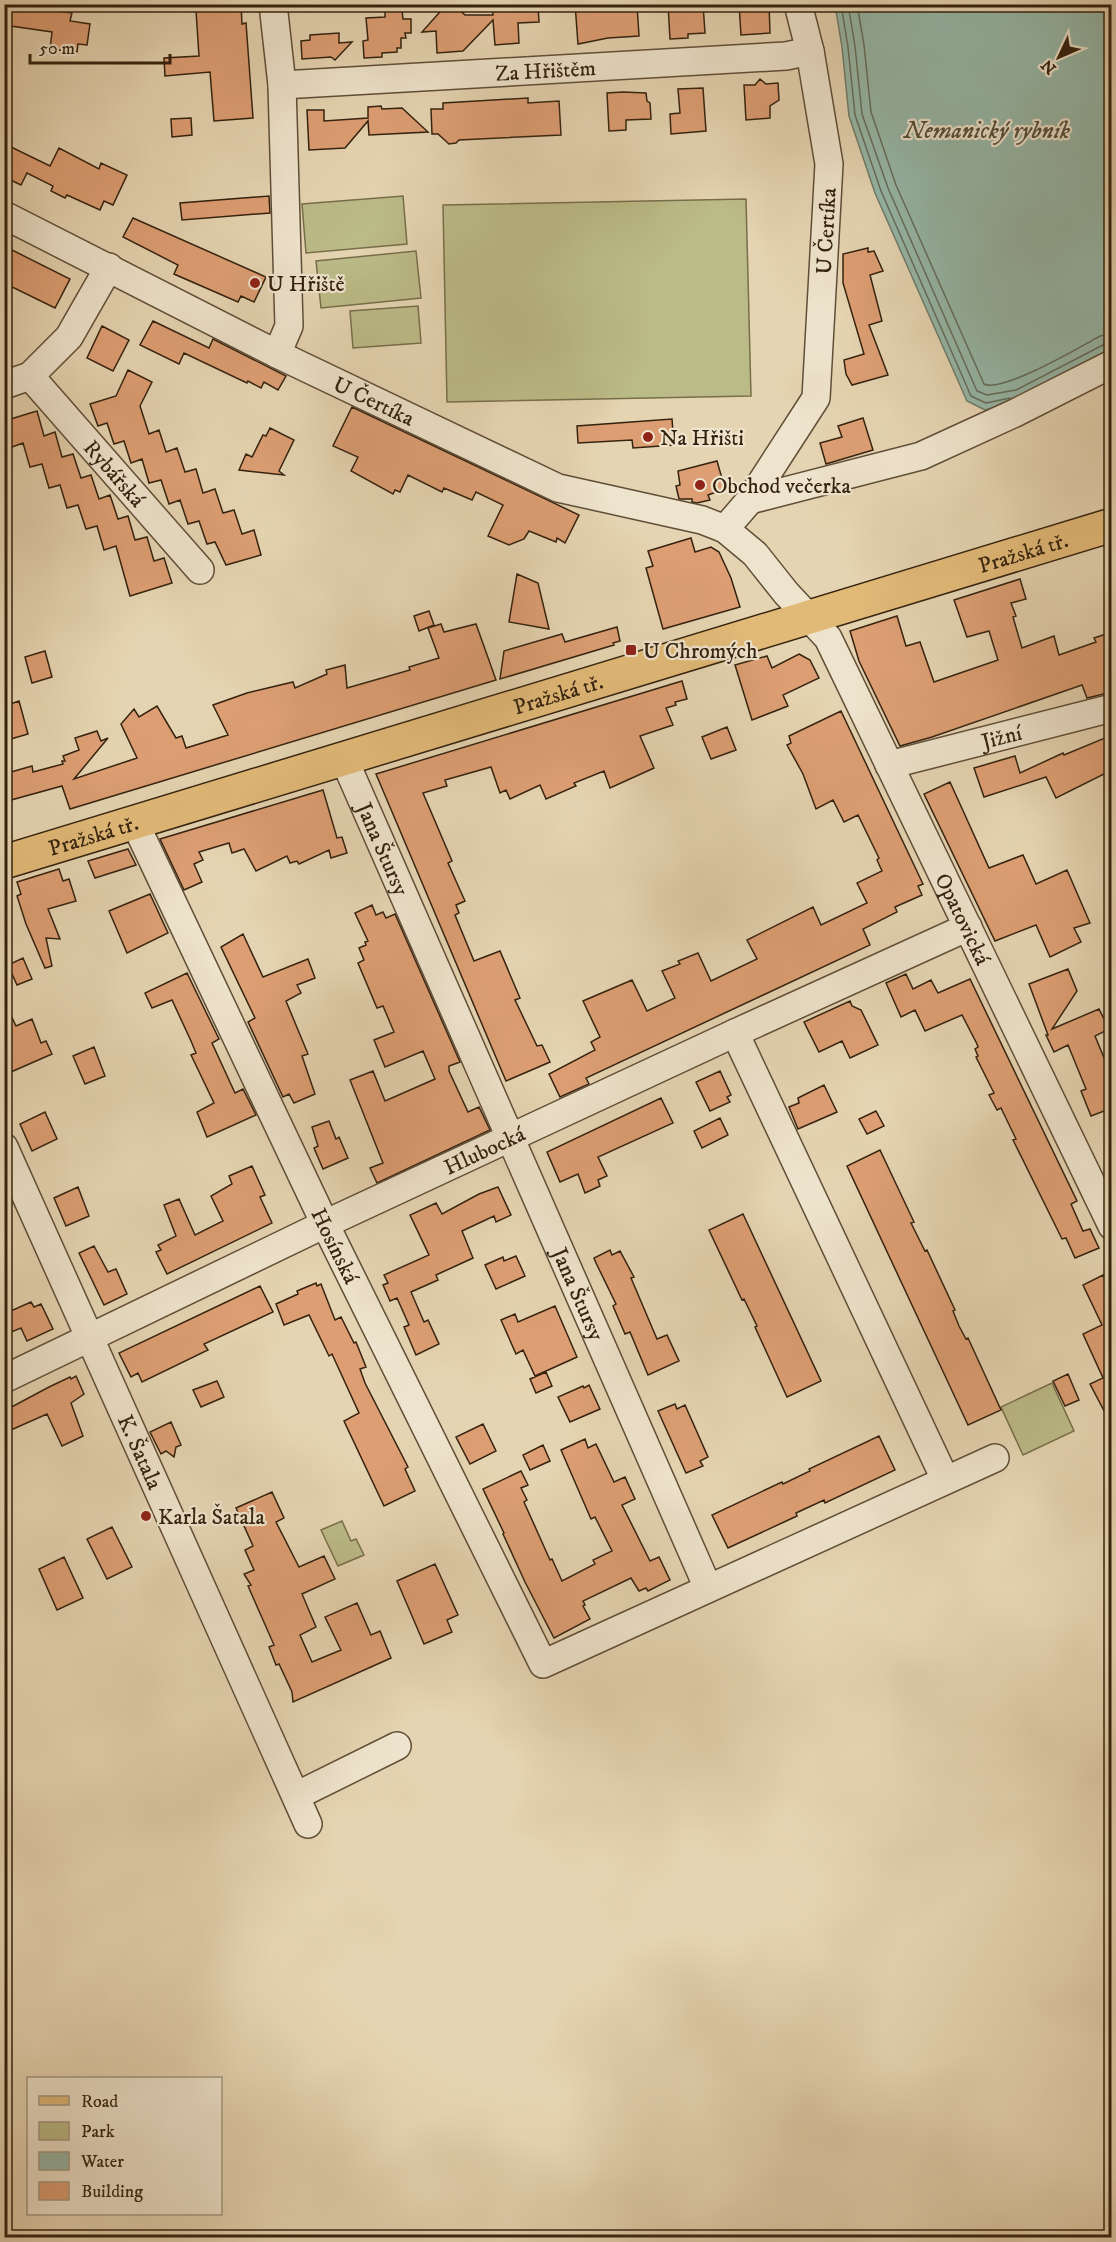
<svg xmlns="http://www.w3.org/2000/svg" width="1116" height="2242" font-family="'IM FELL DW Pica',serif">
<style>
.green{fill:#bbbb87;stroke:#786e4b;stroke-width:1.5}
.water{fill:#96b8a9;stroke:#6f7c6b;stroke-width:1.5}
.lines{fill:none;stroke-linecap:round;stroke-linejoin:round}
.shore{stroke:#656d5c;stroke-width:1.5}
.building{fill:#dd9e73;stroke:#34220f;stroke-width:1.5}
.minor-casing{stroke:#604e38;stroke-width:30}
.major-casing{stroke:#34220f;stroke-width:36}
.minor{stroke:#eee3cc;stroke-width:27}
.major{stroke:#e2ba78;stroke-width:33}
.poi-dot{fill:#8f2418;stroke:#eee3cc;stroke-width:2}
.labels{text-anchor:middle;stroke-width:4.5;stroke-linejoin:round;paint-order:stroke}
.street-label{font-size:22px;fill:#34220f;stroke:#eee3cc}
.poi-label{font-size:22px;fill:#34220f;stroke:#eee3cc;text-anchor:start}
.water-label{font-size:24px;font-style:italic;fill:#514f3d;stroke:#eee3cc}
</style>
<rect width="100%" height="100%" fill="#e5d4b1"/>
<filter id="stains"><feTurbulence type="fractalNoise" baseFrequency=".00333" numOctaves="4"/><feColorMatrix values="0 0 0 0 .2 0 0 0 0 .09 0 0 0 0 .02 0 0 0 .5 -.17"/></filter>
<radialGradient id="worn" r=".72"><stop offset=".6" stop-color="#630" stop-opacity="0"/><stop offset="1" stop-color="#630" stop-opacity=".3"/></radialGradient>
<!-- green -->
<path class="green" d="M403 196 407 244 306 253 302 204Z
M746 199 751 396 447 402 443 205Z
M416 251 421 298 321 308 316 261Z
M418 306 421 343 353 348 350 311Z
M1052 1383 1074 1431 1023 1455 1001 1407Z
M342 1521 351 1541 356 1539 364 1555 338 1566 321 1530Z"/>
<!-- water -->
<path class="water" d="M835 5H1111V356L1021 403 985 410 967 401 875 193 849 116 842 47Z"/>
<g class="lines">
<!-- shore -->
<path class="shore" d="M841 4 848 47 855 115 881 191 971 396 986 403 1010 398
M848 4 855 46 862 114 888 188 977 391 987 395 1016 390 1103 345 1112 343
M857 4 864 45 871 112 896 185 984 384C1002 393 1080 347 1100 336L1112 334"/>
</g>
<!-- building -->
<path class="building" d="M4 4 72 13 70 21 90 24 87 45 78 44 77 52 50 49 52 32 4 25Z
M204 4H241L242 24 246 23 253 118 214 121 210 72 165 76 164 58 199 56 196 11 205 10Z
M392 4 402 10 403 19H411V33H405L406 38H401V48H397V52L382 53V57L364 58 363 41 368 40 366 18 385 17V11Z
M492 4 538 5 539 22 518 23 519 43 495 45 493 20 463 51 437 53 436 31 422 32 446 5H454L465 15H493Z
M575 4H637L639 36 608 38 578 44Z
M668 4H703L705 33 688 34V38L670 39Z
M739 4H769L770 33 741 35Z
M339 33V43L352 42 335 60 331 57 302 59 301 41 310 40V35Z
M760 79 766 84 778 83 779 100 770 106V118L746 120 744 85H755Z
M703 88 706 131 671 134 670 114 680 113 678 89Z
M623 92 646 93 647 101 650 103 651 119 626 120V130L609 131 607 93Z
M528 98V103L559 101 561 135 459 140 456 143 449 144 438 134H432L431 109H443V103Z
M381 106 382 109 402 108 428 132 369 135 368 121 345 148 309 150 307 110H324V121L368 118V107Z
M191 118 192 135 172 137 171 119Z
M9 146 50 166 59 148 99 169 101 163 127 175 113 205 104 201 100 210 67 195 65 198 51 191 53 186 27 173 21 185 4 177V155Z
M269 196 270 213 182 220 180 203Z
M133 218 266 277 254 302 241 296 238 302 174 274 178 265 123 237Z
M4 246 70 279 55 308 4 283Z
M868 248V252L874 251 883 271 870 275 882 321 869 325 888 375 852 385 846 374 844 360 864 354 843 283V254Z
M153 321 209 348 213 339 286 376 278 390 264 382 261 388 248 381 247 383 184 353 179 364 140 345Z
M102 326 129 340 113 371 87 358Z
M128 370 152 382 140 406 149 434 159 430 166 452 177 448 185 472 196 469 203 493 215 489 223 513 234 510 242 534 254 530 261 555 226 565 215 542 207 544 199 521 188 524 180 500 169 504 161 480 149 483 142 459 131 463 124 441 114 444 107 423 98 426 90 404 116 396Z
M352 407 579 515 565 543 557 538 556 542 529 531 524 539 509 545 488 536 503 505 476 492 472 500 444 488 442 492 408 475 400 492 395 490 393 494 351 471 358 457 333 446Z
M37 411 44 436 55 432 62 457 73 454 81 478 91 475 99 499 110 495 118 519 128 516 135 540 147 537 154 561 164 558 172 583 130 596 116 546 104 550 97 526 86 529 78 505 67 508 60 485 49 488 42 464 30 467 23 443 12 447 4 421Z
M863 418 873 450 826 464 820 443 842 437 838 426Z
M672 419 674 445 633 448 632 440 578 443 577 426Z
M270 428 294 440 279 471 284 475 239 470 246 454 252 457 263 435 266 436Z
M717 461 725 489 708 495 710 500 697 503 692 502V499H679L676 486 680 485 678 471Z
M691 538 695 552 711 547 719 552 731 578 740 607 663 629 646 568 653 566 648 551Z
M517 574 538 583 549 629 509 622Z
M1020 579 1026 599 1011 603 1016 616 1013 617 1022 648 1054 636 1059 655 1096 642 1094 638 1112 632V692L1087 698 1082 685 932 737 900 746 859 661 850 631 897 616 906 646 920 642 934 682 998 660 989 631 967 637 954 600Z
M429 611 434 625 419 631 414 616Z
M441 624 444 632 476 624 496 680 70 809 62 786 11 800 4 774 32 766 33 772 63 764 62 761H65L63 756 79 750 75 738 97 731 101 741 108 738 74 779 137 758 121 724 134 709 139 717 157 706 176 738 182 736 186 748 228 735 213 705 247 693 293 682 295 688 327 674 326 670 345 665 347 688 410 670 409 667 439 658 428 628Z
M617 627 620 641 613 643 614 645 500 679 504 651 562 634 565 642Z
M45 651 52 677 32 683 25 657Z
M799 654 810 660 819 678 783 695 788 706 752 720 735 665 767 656 772 668Z
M682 681 687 699 675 702 676 705 666 708 673 725 640 736 654 768 610 788 604 771 574 783 576 786 546 799 540 785 510 799 506 790 500 793 491 767 445 780 447 786 423 793 452 861 448 863 465 901 456 905 459 913 455 915 474 961 500 951 520 998 515 1000 537 1046 542 1045 550 1062 506 1081 376 774Z
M19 701 28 734 4 741V706Z
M841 711 923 884 918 886 922 895 895 907 897 912 863 929 870 945 586 1078 589 1084 560 1097 549 1074 595 1050 591 1042 600 1037 583 1001 632 980 647 1011 675 998 662 971 680 964 678 961 698 953 711 981 757 959 747 940 813 907 821 925 867 903 857 883 882 871 877 860 879 858 858 815 844 822 833 800 816 809 803 774 787 745 791 743 789 736Z
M727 727 736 750 711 759 702 737Z
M1112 735V770L1056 798 1046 777 984 797 974 768 1015 756 1020 773 1063 753 1064 755Z
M950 782 989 868 1023 855 1036 884 1067 870 1090 923 1074 928 1081 942 1050 957 1036 925 995 941 924 794Z
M323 790 337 838 342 837 347 853 331 858 329 850 299 864 297 861 290 863 287 856 256 871 244 849 232 853 229 843 199 852 203 860 194 864 202 882 184 890 160 839Z
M128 849 136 865 95 878 88 861Z
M59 869 63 881 69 879 76 901 48 909 60 939 46 938 52 966 45 968 26 924 17 896 21 894 17 882Z
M150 894 168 933 127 953 109 911Z
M372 905 376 915 383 912 386 918 395 914 460 1062 449 1066V1071L468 1112 479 1107 490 1130 377 1183 370 1168 383 1163 350 1080 373 1071 385 1101 435 1079 423 1051 385 1067 374 1040 394 1032 383 1006 377 1008 358 963 364 960 359 948 366 945 365 942 368 941 355 913Z
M243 934 263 977 308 959 315 978 297 985 301 993 286 1001 308 1054 302 1056 315 1094 294 1103 289 1094 283 1097 248 1022 255 1018 221 947Z
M23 958 32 979 17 985 8 965Z
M1068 969 1077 991 1052 1029 1099 1009 1109 1029 1095 1036 1112 1077V1108L1091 1116 1081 1091 1086 1089 1068 1045 1054 1052 1046 1035H1048L1029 984Z
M187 973 219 1039 212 1043 235 1093 243 1089 256 1115 207 1137 197 1112 214 1103 191 1055 196 1053 191 1041 172 1000 152 1008 145 993Z
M906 974 913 989 931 980 938 993 970 979 1077 1201 1071 1204 1083 1231 1090 1229 1099 1248 1075 1258 1066 1238 1062 1239 1013 1140 1016 1139 1001 1108 997 1110 989 1095 994 1093 976 1057 978 1056 975 1049 978 1047 977 1044 962 1015 925 1031 915 1010 901 1017 886 983Z
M4 1001 16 1026 32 1019 41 1043 46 1041 52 1054 4 1075Z
M850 1001 852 1006 861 1010 878 1045 850 1058 842 1041 819 1052 804 1022Z
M94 1047 105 1076 85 1084 73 1056Z
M720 1071 731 1095 727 1097 730 1102 710 1111 696 1082Z
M824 1085 837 1112 798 1129 789 1107 799 1103 798 1098Z
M661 1098 673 1123 598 1157 607 1176 598 1180 600 1186 585 1193 578 1174 560 1182 547 1152Z
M876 1111 884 1126 867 1134 859 1119Z
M45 1112 57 1139 32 1151 20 1124Z
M720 1118 728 1135 702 1148 694 1131Z
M329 1121 336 1139 339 1137 348 1158 323 1169 314 1148 318 1146 312 1127Z
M880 1150 914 1222 911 1223 925 1251 927 1250 955 1310 953 1311 959 1326 966 1339 968 1338 1001 1410 968 1425 847 1166Z
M252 1166 265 1195 260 1197 272 1223 167 1274 156 1252 161 1250 158 1245 176 1236 164 1205 179 1199 195 1235 223 1221 211 1196 232 1184 229 1176Z
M78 1187 89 1216 66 1226 54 1198Z
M498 1187 511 1215 496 1222 494 1216 462 1231 473 1258 436 1275 438 1280 411 1292 424 1322 428 1320 439 1344 416 1355 404 1327 409 1325 397 1298 390 1301 383 1285 388 1283 384 1275 429 1255 410 1215 436 1203 442 1214 479 1194Z
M743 1214 821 1381 787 1397 755 1327 757 1326 744 1299 742 1300 709 1230Z
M94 1246 108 1272 116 1269 127 1294 104 1305 79 1253Z
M610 1250 612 1255 620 1251 634 1277 631 1278 657 1339 667 1335 679 1361 648 1375 630 1332 625 1334 613 1306 616 1304 596 1263 594 1258Z
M516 1256 525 1276 496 1289 485 1265 503 1257 504 1261Z
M1103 1275 1112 1293V1426L1090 1384 1103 1378 1083 1334 1102 1325 1083 1285Z
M316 1283 317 1286 321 1284 335 1320 341 1317 354 1343 356 1342 366 1367 360 1369 365 1383 408 1467 405 1469 415 1491 384 1506 344 1421 359 1413 332 1354 329 1356 309 1315 284 1325 276 1304 298 1294 297 1291Z
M260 1286 273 1312 204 1344 208 1350 142 1382 138 1373 131 1377 119 1353Z
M31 1302 34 1307 41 1304 53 1329 27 1341 21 1328 4 1335V1314Z
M555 1306 577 1357 535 1376 523 1350 516 1354 501 1320 515 1314 518 1322Z
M546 1372 552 1386 536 1393 530 1379Z
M1068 1374 1079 1400 1065 1406 1053 1381Z
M76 1376 84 1394 71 1403 83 1436 62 1446 47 1414 4 1433V1411L49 1387 70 1377 71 1379Z
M217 1381 224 1397 201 1407 193 1390Z
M589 1385 600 1409 570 1422 558 1397 583 1386 584 1388Z
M675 1404 677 1409 685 1405 708 1457 700 1461 703 1466 686 1473 658 1411Z
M171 1422 181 1445 176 1447 174 1457 166 1451 161 1454 150 1432Z
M483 1424 496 1451 470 1464 456 1437Z
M879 1436 895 1470 825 1503 824 1500 796 1513 797 1516 728 1548 712 1515 782 1482 783 1484 810 1471 809 1469Z
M585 1439 588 1448 596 1444 614 1482 625 1477 635 1499 622 1505 650 1561 659 1557 670 1580 648 1591 646 1588 639 1591 631 1578 583 1601 585 1605 583 1606 590 1619 554 1638 525 1582 503 1534 504 1533 483 1489 521 1471 528 1485 521 1488 527 1500 524 1502 550 1560 552 1559 562 1581 595 1564 593 1560 612 1551 595 1517 591 1519 561 1450Z
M543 1445 550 1461 530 1470 523 1455Z
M272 1492 284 1518 276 1522 299 1567 324 1556 335 1579 302 1594 316 1627 300 1635 312 1662 341 1650 325 1617 357 1603 371 1635 380 1631 391 1658 293 1702 292 1692 279 1664 276 1665 269 1647 274 1645 248 1586 251 1585 244 1574 254 1570 245 1550 253 1546 236 1508Z
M112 1527 132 1567 107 1579 87 1539Z
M64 1557 83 1598 57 1610 39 1569Z
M435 1564 458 1615 447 1620 452 1632 424 1644 397 1581Z"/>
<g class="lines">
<!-- minor casing -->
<g class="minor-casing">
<g id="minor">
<path d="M273 4 282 85 289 326 277 354"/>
<path id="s1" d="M282 85 786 56 810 51"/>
<path id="s2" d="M4 215 277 354 558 488 702 520 725 529 755 554 786 593 828 638 1112 1226"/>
<path id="s3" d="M30 376 200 570"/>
<path d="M4 385 30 376 69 337 109 267"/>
<path d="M750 500 921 456 1015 413 1112 364"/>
<path id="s4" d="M725 529 750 500 816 398 829 164 810 51 798 4"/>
<path id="s5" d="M344 759 708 1588"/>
<path id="s6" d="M889 765 1112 708"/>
<path id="s7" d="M134 821 325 1224 543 1664 995 1458"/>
<path d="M735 1033 945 1479"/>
<path id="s8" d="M4 1147 308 1824"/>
<path id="s9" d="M4 1379 325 1224 735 1033 968 927"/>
<path d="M296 1796 397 1746"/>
</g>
</g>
<!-- major casing -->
<g class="major-casing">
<g id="major">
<path id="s10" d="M4 862 1112 525"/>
</g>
</g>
<!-- minor -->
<use href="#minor" class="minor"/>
<!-- major -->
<use href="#major" class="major"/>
</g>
<!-- markers -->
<g class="poi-dot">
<circle cx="255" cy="283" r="6"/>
<circle cx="648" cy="437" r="6"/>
<circle cx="700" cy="485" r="6"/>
<rect x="625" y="644" width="12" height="12" rx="3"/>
<circle cx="146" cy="1516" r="6"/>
</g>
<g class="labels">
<!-- street labels -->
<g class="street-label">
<text dy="8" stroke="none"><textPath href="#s1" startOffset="264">Za Hřištěm</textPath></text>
<text dy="8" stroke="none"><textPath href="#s4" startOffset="327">U Čertíka</textPath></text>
<text dy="8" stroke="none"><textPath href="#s2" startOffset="414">U Čertíka</textPath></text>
<text dy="8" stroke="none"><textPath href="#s3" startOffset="129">Rybářská</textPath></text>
<text dy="8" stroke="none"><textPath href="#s10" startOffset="1065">Pražská tř.</textPath></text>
<text dy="8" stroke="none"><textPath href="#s10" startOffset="579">Pražská tř.</textPath></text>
<text dy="8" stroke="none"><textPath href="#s6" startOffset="116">Jižní</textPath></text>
<text dy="8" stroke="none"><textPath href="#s10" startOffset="93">Pražská tř.</textPath></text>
<text dy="8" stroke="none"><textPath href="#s5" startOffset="98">Jana Štursy</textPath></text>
<text dy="8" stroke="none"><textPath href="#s2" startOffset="1252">Opatovická</textPath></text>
<text dy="8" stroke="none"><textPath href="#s9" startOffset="532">Hlubocká</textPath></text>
<text dy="8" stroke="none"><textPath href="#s7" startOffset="470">Hosínská</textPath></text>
<text dy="8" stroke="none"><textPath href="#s5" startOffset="584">Jana Štursy</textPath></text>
<text dy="8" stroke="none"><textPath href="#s8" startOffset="334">K. Šatala</textPath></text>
</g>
<!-- poi labels -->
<g class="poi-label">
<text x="267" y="291">U Hřiště</text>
<text x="660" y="445">Na Hřišti</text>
<text x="712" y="493">Obchod večerka</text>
<text x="643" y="658">U Chromých</text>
<text x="158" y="1524">Karla Šatala</text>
</g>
<!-- water labels -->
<g class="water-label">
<text x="987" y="138">Nemanický rybník</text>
</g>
</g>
<!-- margin -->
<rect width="1116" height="2242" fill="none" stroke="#e5d4b1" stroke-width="24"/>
<rect x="6" y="6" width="1104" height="2230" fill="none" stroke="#34220f" stroke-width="3"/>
<rect x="12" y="12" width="1092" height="2218" fill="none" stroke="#34220f" stroke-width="1.5"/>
<!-- legend -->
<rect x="27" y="2077" width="195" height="138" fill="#eee3cc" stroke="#a49680" stroke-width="1.5"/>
<rect x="39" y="2096" width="30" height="9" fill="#e2ba78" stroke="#a49680" stroke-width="1.5"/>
<text x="81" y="2107" font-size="18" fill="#34220f">Road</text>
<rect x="39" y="2122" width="30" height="18" fill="#bbbb87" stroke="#a49680" stroke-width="1.5"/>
<text x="81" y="2137" font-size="18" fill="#34220f">Park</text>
<rect x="39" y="2152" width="30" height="18" fill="#96b8a9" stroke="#a49680" stroke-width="1.5"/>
<text x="81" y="2167" font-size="18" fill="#34220f">Water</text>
<rect x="39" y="2182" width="30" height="18" fill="#dd9e73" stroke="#a49680" stroke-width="1.5"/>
<text x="81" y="2197" font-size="18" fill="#34220f">Building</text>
<!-- north arrow -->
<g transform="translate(1059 57) rotate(226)" stroke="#eee3cc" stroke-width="4.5" paint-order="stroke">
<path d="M0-4.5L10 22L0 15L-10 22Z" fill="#34220f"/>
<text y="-9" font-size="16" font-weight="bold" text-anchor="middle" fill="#34220f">N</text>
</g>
<!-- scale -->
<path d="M30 54v9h140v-9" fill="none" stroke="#34220f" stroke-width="3"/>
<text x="39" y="54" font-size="18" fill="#34220f" stroke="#eee3cc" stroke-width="4.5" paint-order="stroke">50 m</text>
<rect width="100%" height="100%" filter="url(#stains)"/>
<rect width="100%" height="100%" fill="url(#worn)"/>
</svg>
